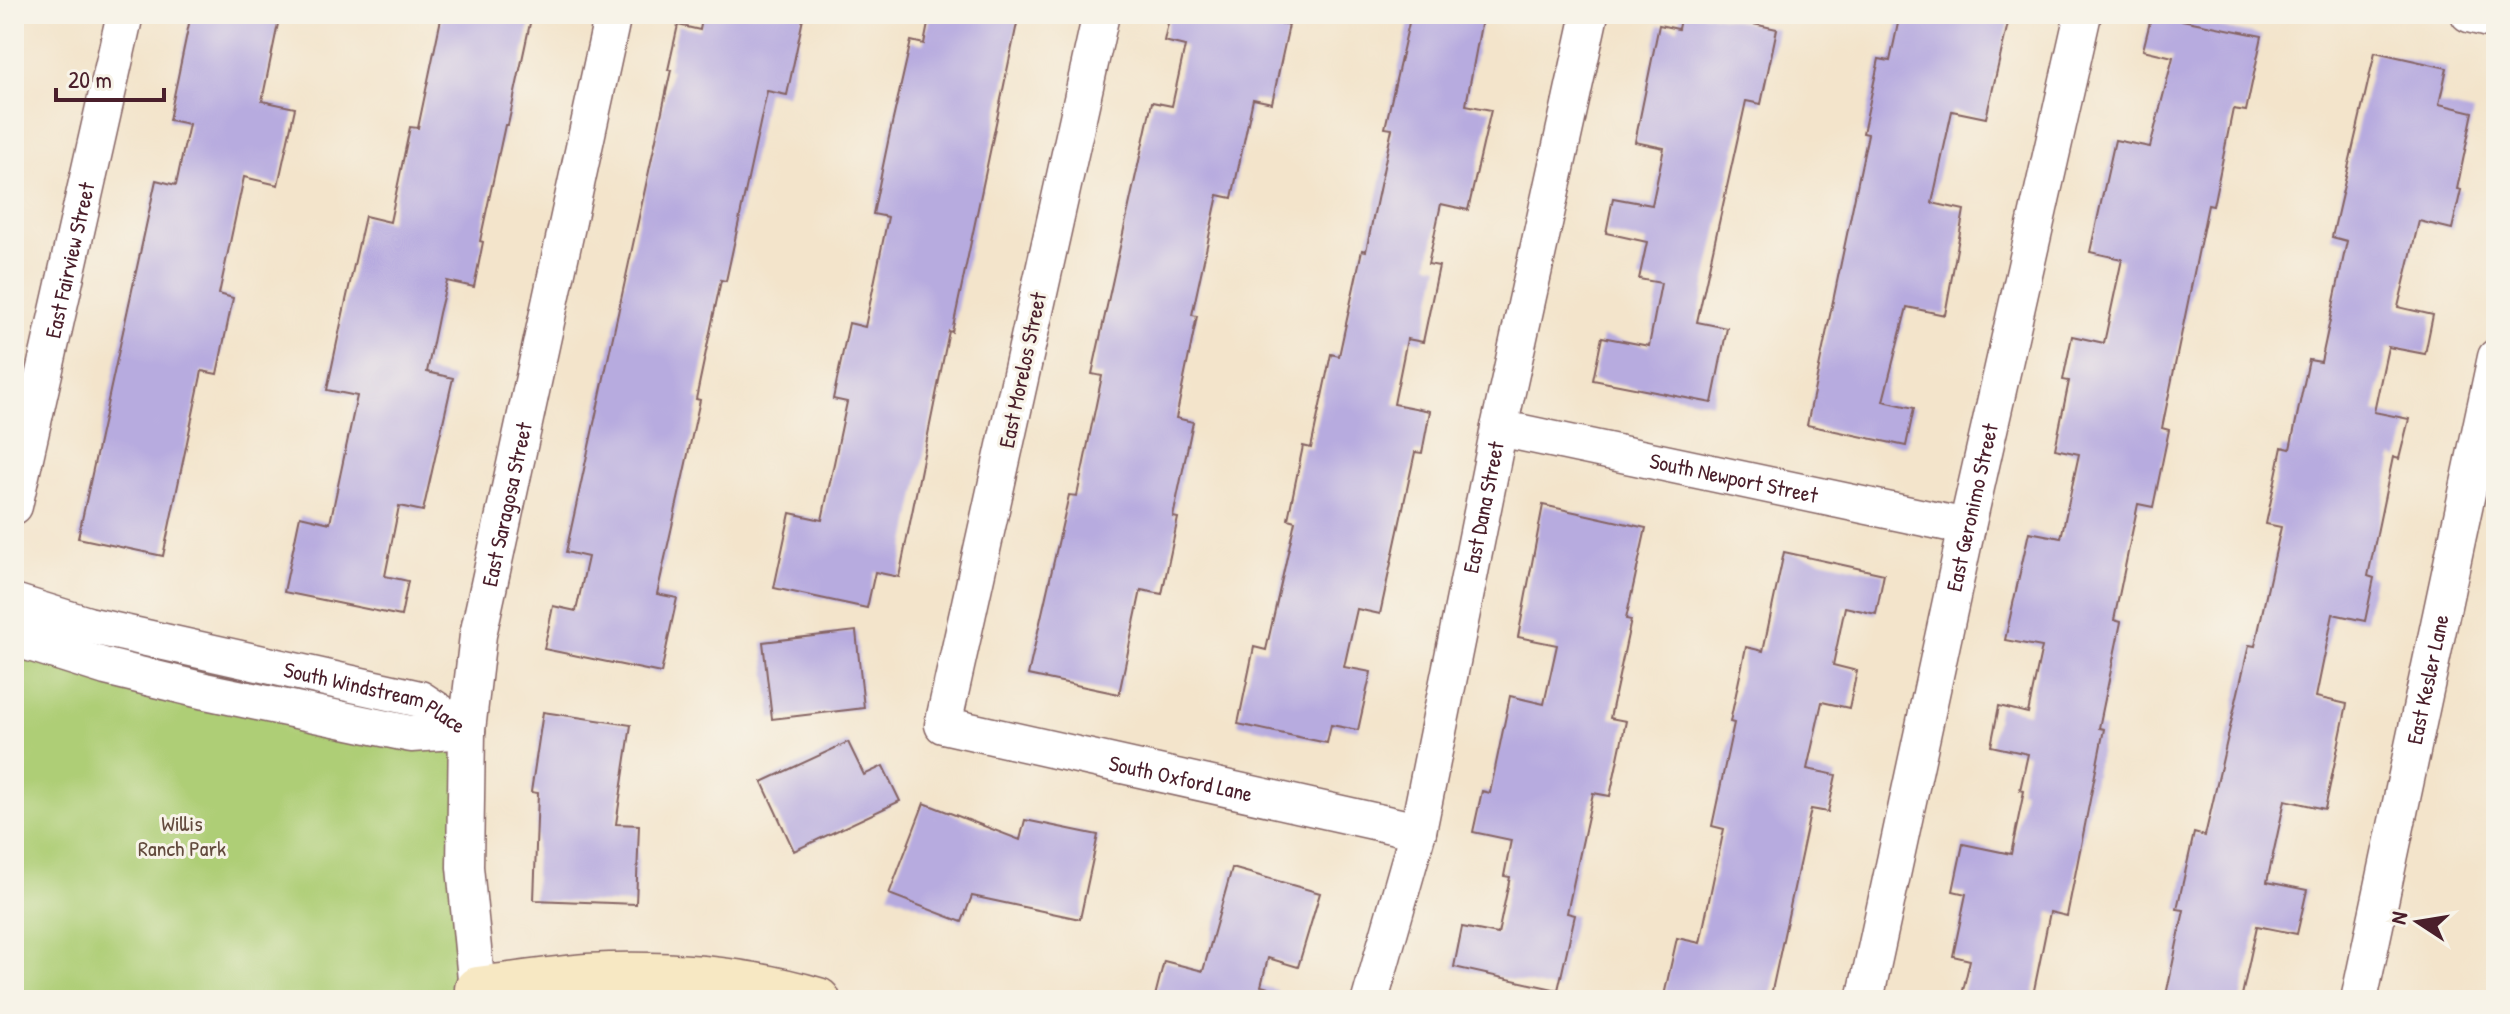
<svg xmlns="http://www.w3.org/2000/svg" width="2510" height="1014" font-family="'Patrick Hand',sans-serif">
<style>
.green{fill:#aece76;stroke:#7c7650;stroke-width:2}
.building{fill:#b7abdf}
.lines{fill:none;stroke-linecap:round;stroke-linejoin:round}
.street-casing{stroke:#856463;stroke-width:39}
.secondary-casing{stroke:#856463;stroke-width:47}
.street{stroke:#fff;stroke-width:36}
.secondary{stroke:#f7e8c3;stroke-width:44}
.labels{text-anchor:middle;stroke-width:6;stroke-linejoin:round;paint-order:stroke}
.street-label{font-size:22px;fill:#4a1f2b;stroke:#f7f3e8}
.park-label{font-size:22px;fill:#634b3e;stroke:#f7f3e8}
</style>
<rect width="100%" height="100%" fill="#f7f3e8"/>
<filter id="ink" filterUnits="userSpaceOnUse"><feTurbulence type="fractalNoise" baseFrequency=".0125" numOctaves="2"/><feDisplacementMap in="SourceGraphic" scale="16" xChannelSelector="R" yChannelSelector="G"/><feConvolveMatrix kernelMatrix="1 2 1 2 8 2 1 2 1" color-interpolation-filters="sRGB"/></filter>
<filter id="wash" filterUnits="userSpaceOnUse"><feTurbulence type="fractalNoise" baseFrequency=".006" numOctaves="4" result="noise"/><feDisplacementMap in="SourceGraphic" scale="32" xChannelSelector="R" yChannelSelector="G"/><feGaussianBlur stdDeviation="1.8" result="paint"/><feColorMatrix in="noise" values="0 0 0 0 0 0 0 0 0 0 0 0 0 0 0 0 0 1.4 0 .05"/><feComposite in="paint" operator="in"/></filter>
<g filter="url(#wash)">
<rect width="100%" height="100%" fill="#f3e4cb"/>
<!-- green -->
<path class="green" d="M14 618 135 655 467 730 478 1000H14Z"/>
<g id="blocks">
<!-- building -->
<path class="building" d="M191 14H280L262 101 295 108 278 185 244 177 219 294 233 298 217 374 202 371 163 556 78 538 156 180 176 185 189 124 169 120Z
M442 14H532L508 125H505L480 241 483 242 474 287 447 281 439 313 427 372 453 378 423 511 399 506 385 576 408 581 401 616 284 592 300 516 330 523 357 396 327 390 343 314 365 216 390 222 410 127 418 128Z
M703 14H804L787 95 767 91 726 281 721 280 696 399 700 400 657 594 677 598 661 673 544 649 553 606 576 611 588 557 566 552 671 70H668L678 25 700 30Z
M930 14H1019L952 332 949 331 899 577 875 572 867 608 774 588 790 513 822 520 847 402 833 399 849 323 865 327 888 217 873 214 889 137 911 41 924 44Z
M1170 14H1238L1289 25 1272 103 1253 99 1232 198 1218 195 1192 315 1197 316 1176 418 1193 422 1173 517 1178 518 1162 594 1141 590 1119 694 1028 675 1069 495 1077 496 1102 376 1092 374 1152 102 1172 106 1185 46 1164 41Z
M1411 14H1483L1466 105 1491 110 1468 210 1441 204 1428 264 1439 266 1423 342 1407 339 1394 404 1430 411 1422 453 1415 452 1380 614 1357 609 1344 667 1371 672 1358 730 1331 725 1327 743 1238 724 1254 647 1266 650 1295 521 1288 519 1303 446 1311 448 1331 354 1339 356 1362 250 1366 251 1392 129 1385 128Z
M1681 14H1706L1777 29 1761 104 1746 101 1697 322 1727 328 1712 403 1593 380 1602 337 1649 346 1661 283 1639 279 1647 242 1606 233 1613 198 1652 205 1664 148 1635 142 1659 25 1678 29Z
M1900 14H1987L2009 19 1986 118 1952 111 1932 203 1964 210 1945 315 1907 307 1883 401 1914 408 1906 446 1807 425 1868 134 1863 133 1879 59 1890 61Z
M2152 14 2262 36 2246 111 2233 109 2213 206 2208 205 2162 428 2169 430 2153 507 2138 504 2114 620 2121 622 2099 728 2104 729 2067 916 2050 912 2032 1000H1984L1962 995 1970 960 1953 956 1966 894 1953 891 1963 844 2011 854 2024 791 2020 790 2028 754 1991 746 1999 706 2028 713 2042 647 2005 640 2029 532 2061 538 2079 454 2055 449 2069 381 2063 380 2072 336 2104 343 2122 259 2090 252 2115 140 2150 147 2173 57 2143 50Z
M2375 52 2447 68 2439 104 2473 112 2457 189 2461 190 2452 229 2419 221 2398 307 2433 315 2425 354 2388 347 2374 412 2409 419 2399 459 2393 457 2368 576 2374 578 2365 621 2333 614 2316 697 2347 704 2325 809 2285 800 2267 882 2307 890 2297 934 2257 926 2241 1000H2165L2184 910 2177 909 2194 833 2205 836 2249 645 2255 646 2281 527 2266 524 2282 447 2290 449 2309 360 2321 362 2347 241 2332 237Z
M1543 505 1646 528 1626 619 1631 620 1610 718 1626 721 1610 796 1593 793 1567 913 1575 915 1558 990 1454 967 1462 927 1498 934 1510 877 1504 876 1511 840 1473 832 1482 791 1490 793 1510 696 1544 704 1557 645 1518 637Z
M1784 552 1884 574 1876 614 1845 607 1833 665 1857 671 1849 708 1822 702 1807 769 1836 775 1828 812 1811 809 1770 1000H1663L1677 938 1700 943 1724 829 1712 826 1734 723 1730 722 1746 647 1763 651Z
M856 631 864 708 772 719 763 642Z
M543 712 631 725 616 824 639 825 636 904 534 900 538 793 531 792Z
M848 742 864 775 883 766 900 801 794 851 762 782Z
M924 803 1020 840 1025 820 1098 835 1080 919 972 896 962 922 889 894Z
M1232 868 1320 893 1298 967 1268 958 1261 986 1277 990 1276 1000H1154L1164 961 1203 971Z"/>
</g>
</g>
<g filter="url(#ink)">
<use href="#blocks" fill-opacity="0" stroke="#856463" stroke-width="2"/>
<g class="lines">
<!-- street casing -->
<g class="street-casing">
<g id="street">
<path id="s1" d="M1101 14 943 725 1418 831"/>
<path d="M2469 14 2496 21"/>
<path id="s2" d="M1499 428 1967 527"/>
<path id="s3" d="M14 506 125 14"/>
<path id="s4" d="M14 602 88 625 420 699 467 730"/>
<path d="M14 638 106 667 205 691 411 734 467 730"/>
<path id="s5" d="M478 1000 465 867 467 730 478 635 613 14"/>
<path id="s6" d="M1370 1000 1418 831 1499 428 1590 14"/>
<path id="s7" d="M1865 1000 1967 527 2083 14"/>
<path id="s8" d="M2359 1000 2496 357"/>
</g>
</g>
<!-- secondary casing -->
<g class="secondary-casing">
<path id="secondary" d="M477 989C513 985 550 979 587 976 663 972 744 978 818 1000"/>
</g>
<!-- street -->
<use href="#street" class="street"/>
<!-- secondary -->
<use href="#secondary" class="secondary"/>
</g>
</g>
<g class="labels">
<!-- street labels -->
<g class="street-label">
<text dy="8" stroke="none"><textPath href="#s3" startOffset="252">East Fairview Street</textPath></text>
<text transform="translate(1022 370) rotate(-78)" y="8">East Morelos Street</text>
<text dy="8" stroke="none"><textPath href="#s2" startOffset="240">South Newport Street</textPath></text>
<text dy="8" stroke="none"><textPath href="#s5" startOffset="500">East Saragosa Street</textPath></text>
<text dy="8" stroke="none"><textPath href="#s7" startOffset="504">East Geronimo Street</textPath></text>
<text dy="8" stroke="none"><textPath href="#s6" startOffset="506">East Dana Street</textPath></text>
<text dy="8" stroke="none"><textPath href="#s8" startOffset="328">East Kesler Lane</textPath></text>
<text dy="8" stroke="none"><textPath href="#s4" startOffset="374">South Windstream Place</textPath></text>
<text dy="8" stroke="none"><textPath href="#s1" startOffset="972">South Oxford Lane</textPath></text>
</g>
<!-- park labels -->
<g class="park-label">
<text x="182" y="831">Willis<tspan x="182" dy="25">Ranch Park</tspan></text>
</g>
</g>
<!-- margin -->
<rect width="2510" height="1014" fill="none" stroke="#f7f3e8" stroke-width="48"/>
<!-- north arrow -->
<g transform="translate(2418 922) rotate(282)" stroke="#f7f3e8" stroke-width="6" paint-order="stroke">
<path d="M0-6L14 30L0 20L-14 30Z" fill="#4a1f2b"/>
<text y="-12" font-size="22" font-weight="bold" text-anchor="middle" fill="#4a1f2b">N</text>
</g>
<!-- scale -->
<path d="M56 88v12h108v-12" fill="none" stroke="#4a1f2b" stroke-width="4"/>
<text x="68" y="88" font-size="24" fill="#4a1f2b" stroke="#f7f3e8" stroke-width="6" paint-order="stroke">20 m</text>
</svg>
